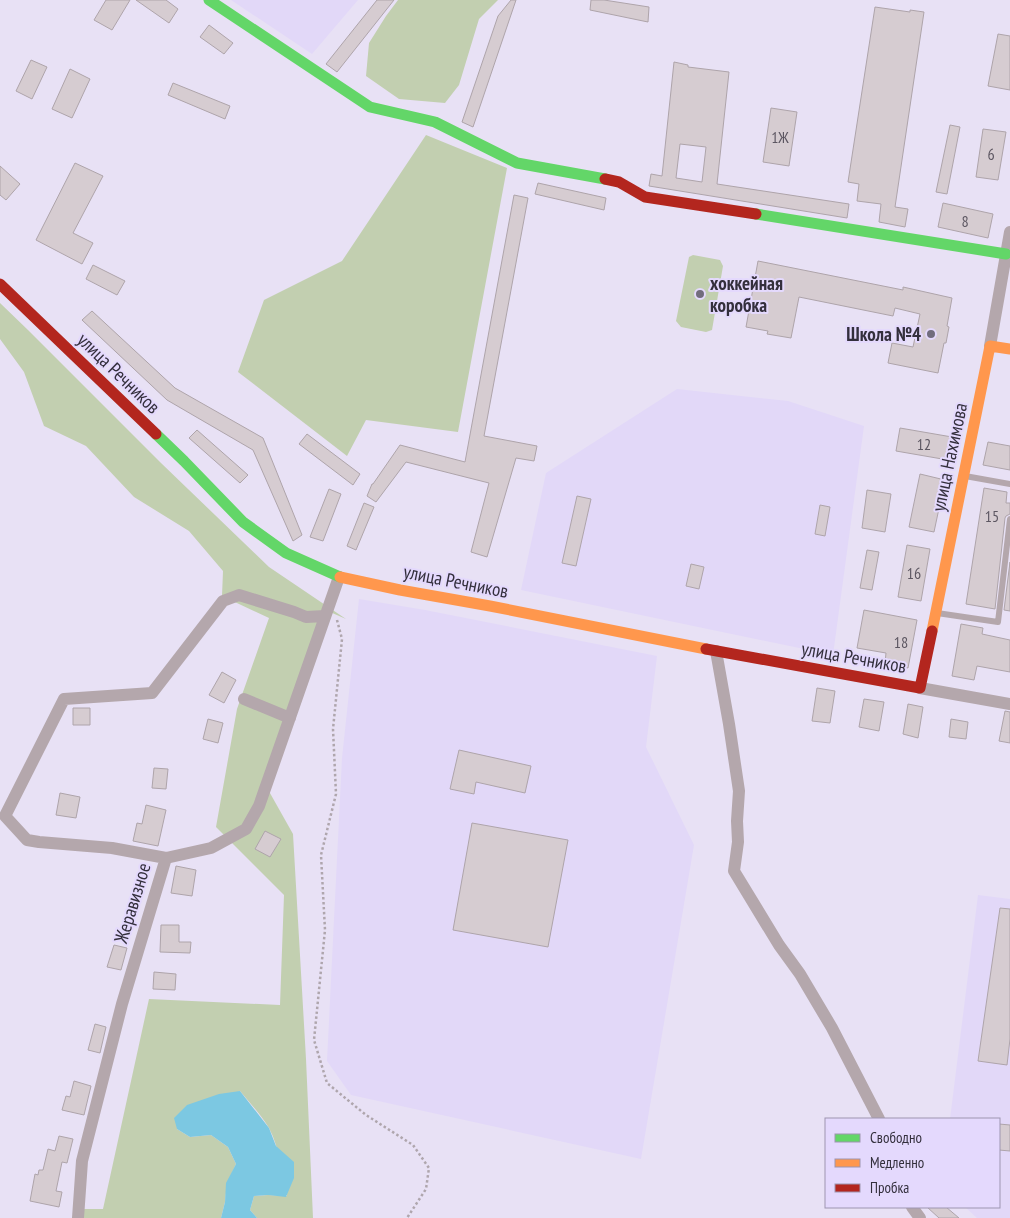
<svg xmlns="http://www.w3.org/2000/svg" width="1010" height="1218" font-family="'PT Sans Narrow',sans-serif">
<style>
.built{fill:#e2d8f8}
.green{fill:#c2cfb0}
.water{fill:#7cc8e2}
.building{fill:#d6ccd1;stroke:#aea4aa;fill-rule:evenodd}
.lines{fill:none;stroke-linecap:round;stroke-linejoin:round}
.path{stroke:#afa6ad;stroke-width:2.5;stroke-dasharray:2.5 2.5;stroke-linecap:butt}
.lane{stroke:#b4a7ac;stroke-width:6}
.street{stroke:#b4a7ac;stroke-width:12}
.fast{stroke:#63d668;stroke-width:11}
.slow{stroke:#ff974d;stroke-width:11}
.jam{stroke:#b3261e;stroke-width:11}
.poi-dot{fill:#726d7d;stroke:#e4d9fd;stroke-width:2}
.labels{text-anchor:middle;stroke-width:4;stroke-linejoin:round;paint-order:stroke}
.number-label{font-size:16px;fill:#5c5661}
.poi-label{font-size:19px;font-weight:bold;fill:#332f3c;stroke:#e4d9fd;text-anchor:start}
.street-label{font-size:19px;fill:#332f3c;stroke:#e4d9fd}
</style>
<rect width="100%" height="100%" fill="#e8e1f5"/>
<!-- built -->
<path class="built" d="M231 0H358L312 54Z
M677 389 788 401 864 426 833 655 521 590 546 473Z
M359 599 425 610 657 656 646 747 694 845 641 1159 351 1095 327 1061 342 758Z
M978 895 1010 899V1218H977L965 1207H999V1119H950Z"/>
<!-- green -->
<path class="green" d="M398 0H498L479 19 459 85 445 103 399 99 366 76 369 43 386 16Z
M426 135 507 168 458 432 366 420 347 456 238 372 264 300 342 261Z
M693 255 720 260 723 266 712 330 706 332 681 327 676 321 689 257Z
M0 303 28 330 161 463 269 567 346 619 330 612 266 786 293 834 306 1059 313 1218H257L250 1210 254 1196 268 1195 287 1196C282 1174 280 1149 269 1128 261 1115 250 1103 240 1091L177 1129 190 1137 211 1135 228 1147 236 1164 227 1183 225 1202 221 1218H78L79 1209H103L149 999 280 1005 284 895 216 827 237 709 269 618 222 596 223 571 189 531 134 497 86 446 44 426 24 372 0 339Z"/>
<!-- water -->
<path class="water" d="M240 1091 269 1128 276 1146 294 1162V1178L286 1197 268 1195 254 1196 250 1210 257 1218H221L225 1202 226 1183 236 1164 228 1147 211 1135 190 1137 177 1129 174 1118 187 1105 219 1094Z"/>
<!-- building -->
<path class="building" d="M106 0H130L112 30 94 20Z
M136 0H166L178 9 169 23Z
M377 0H394L337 72 326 64Z
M511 0H516L473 127 462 122 498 16Z
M591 0H604L649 7 648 22 590 10Z
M875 7 910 12V10L924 12 895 207 908 209 905 227 879 222 881 204 857 201 859 184 848 182Z
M209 25 233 43 224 54 200 37Z
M998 34 1010 36V90L988 86Z
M31 60 47 67 32 99 16 91Z
M674 62 688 65V67L729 72 717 184 849 204 847 218 649 186 651 174 662 176ZM680 144 706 147 702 182 676 178Z
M70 69 90 79 72 118 52 109Z
M173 83 230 106 225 119 168 95Z
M771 108 797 112 789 166 763 162Z
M950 125 960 127 947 194 936 192Z
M983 129 1006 132 998 180 976 177Z
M75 163 103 176 73 233 93 243 82 264 36 240Z
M0 166 20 184 6 200 0 195Z
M538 183 606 198 604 210 535 194Z
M514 195 528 198 484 436 537 446 534 461 516 458 487 557 471 552 489 483 406 462 376 502 367 496 372 484H373L400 445 465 462Z
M943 203 993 214 988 238 938 227Z
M758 261 903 290V287L952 298 947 326 949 327 946 343H944L938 373 888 363 892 343 913 347 920 314 895 308 893 316 799 297 791 338 767 334 768 331 746 327Z
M93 265 125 281 117 295 86 279Z
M92 311 175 388 263 438 302 535 293 541 253 450 167 400 82 320Z
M900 428 952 437 948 460 896 451Z
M197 430 248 475 240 483 189 438Z
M307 434 360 474 353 485 299 444Z
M988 442 1010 446V470L983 465Z
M920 474 945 480 934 532 909 527Z
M984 488 1007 492 1006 503H1010V514L1006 516 1005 518 995 609 966 604Z
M329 489 341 494 323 541 310 537Z
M867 490 891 494 885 532 862 528Z
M577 496 591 499 576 566 562 563Z
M364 503 374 507 356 550 347 546Z
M820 505 830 507 825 536 815 534Z
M907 545 930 549 921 601 898 597Z
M867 550 879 552 872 590 860 588Z
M1010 562V611L1004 610Z
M691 564 704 567 699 589 686 586Z
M864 610 917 620 908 668 885 663 886 653 857 648Z
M961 624 983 628 982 634 1010 640V672L977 666 974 680 952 676Z
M222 672 236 680 224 703 209 695Z
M817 688 835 691 830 723 812 721Z
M864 699 884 702 879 731 859 727Z
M908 704 923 707 918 738 903 734Z
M73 708H90V725H73Z
M1005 711 1010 712V743L999 741Z
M208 719 223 723 218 743 203 739Z
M951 719 968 722 966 739 949 737Z
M459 750 531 766 525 793 476 782 474 794 450 789Z
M154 768 168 769 166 789 152 788Z
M60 793 80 797 76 818 56 815Z
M146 805 166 810 158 846 133 841 137 823 142 824Z
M472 823 568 840 548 947 453 930Z
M265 831 281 839 270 857 255 849Z
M176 866 196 870 192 896 171 893Z
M1000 908 1010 909V1039L1007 1065 978 1061Z
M161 925H179V942H191L190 953 160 952Z
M114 945 127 948 121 970 107 967Z
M154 972 176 974 175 990 153 989Z
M95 1024 106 1027 100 1053 88 1050Z
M74 1081 91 1086 84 1115 62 1110 66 1096 70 1097Z
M999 1124 1010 1125V1151L999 1150Z
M59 1136 73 1139 67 1163 62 1162 56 1191 62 1192 59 1207 30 1201 35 1174 38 1175 39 1170H43L48 1149 55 1151Z
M927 1207H946L959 1218H939Z"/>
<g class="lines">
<!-- path -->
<path class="path" d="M337 620 342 639 333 729 336 794 321 855 325 930 314 1040 327 1083 366 1115 413 1145 429 1168 426 1189 407 1218"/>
<!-- lane -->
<path class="lane" d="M965 476 1010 484
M937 613 998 622 1010 519"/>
<!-- street -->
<path class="street" d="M990 346 1010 232
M716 651 729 724 739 791 737 821 738 842 734 871 779 945 800 974 832 1028 879 1119
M920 688 1010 704
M244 699 290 718
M166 858 112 848 39 842 27 840 5 816 64 699 152 693 223 601 239 595 294 612 306 617 325 616
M912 1207 920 1218
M78 1218 82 1161 122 1004 166 858 211 848 246 829 259 806 339 577"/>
<!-- fast -->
<path class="fast" d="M209 0 370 107 435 122 517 163 605 179
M756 214 1006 254
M156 434 184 461 243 522 286 553 340 577"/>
<!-- slow -->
<path class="slow" d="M340 577 400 590 490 606 706 649
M932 631 990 346 1010 349"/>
<!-- jam -->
<path class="jam" d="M605 179 619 182 645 197 756 214
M0 284 156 434
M706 649 920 688 932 631"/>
</g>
<!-- markers -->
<g class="poi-dot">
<circle cx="700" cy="294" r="5"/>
<circle cx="931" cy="334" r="5"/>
</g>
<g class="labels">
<!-- number labels -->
<g class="number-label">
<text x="780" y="143">1Ж</text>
<text x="991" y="160">6</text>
<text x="965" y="227">8</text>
<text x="924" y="450">12</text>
<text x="992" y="522">15</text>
<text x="914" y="579">16</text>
<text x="901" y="648">18</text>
</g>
<!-- poi labels -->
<g class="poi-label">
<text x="710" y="290">хоккейная<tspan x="710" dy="22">коробка</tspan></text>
<text x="921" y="341" text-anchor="end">Школа №4</text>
</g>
<!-- street labels -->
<g class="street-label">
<text transform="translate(119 373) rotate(44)" y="7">улица Речников</text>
<text transform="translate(949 457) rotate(-78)" y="7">улица Нахимова</text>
<text transform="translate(456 581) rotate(11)" y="7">улица Речников</text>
<text transform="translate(854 657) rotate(10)" y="7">улица Речников</text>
<text transform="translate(132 903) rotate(-73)" y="7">Жеравизное</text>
</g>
</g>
<!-- legend -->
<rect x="825" y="1118" width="175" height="90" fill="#e4d9fd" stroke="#9d95b0"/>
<rect x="835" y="1134" width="25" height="8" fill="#63d668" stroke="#9d95b0"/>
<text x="870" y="1143" font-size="15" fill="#332f3c">Свободно</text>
<rect x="835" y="1159" width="25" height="8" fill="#ff974d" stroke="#9d95b0"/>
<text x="870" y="1168" font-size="15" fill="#332f3c">Медленно</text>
<rect x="835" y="1184" width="25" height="8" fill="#b3261e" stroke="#9d95b0"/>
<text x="870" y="1193" font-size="15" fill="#332f3c">Пробка</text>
</svg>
